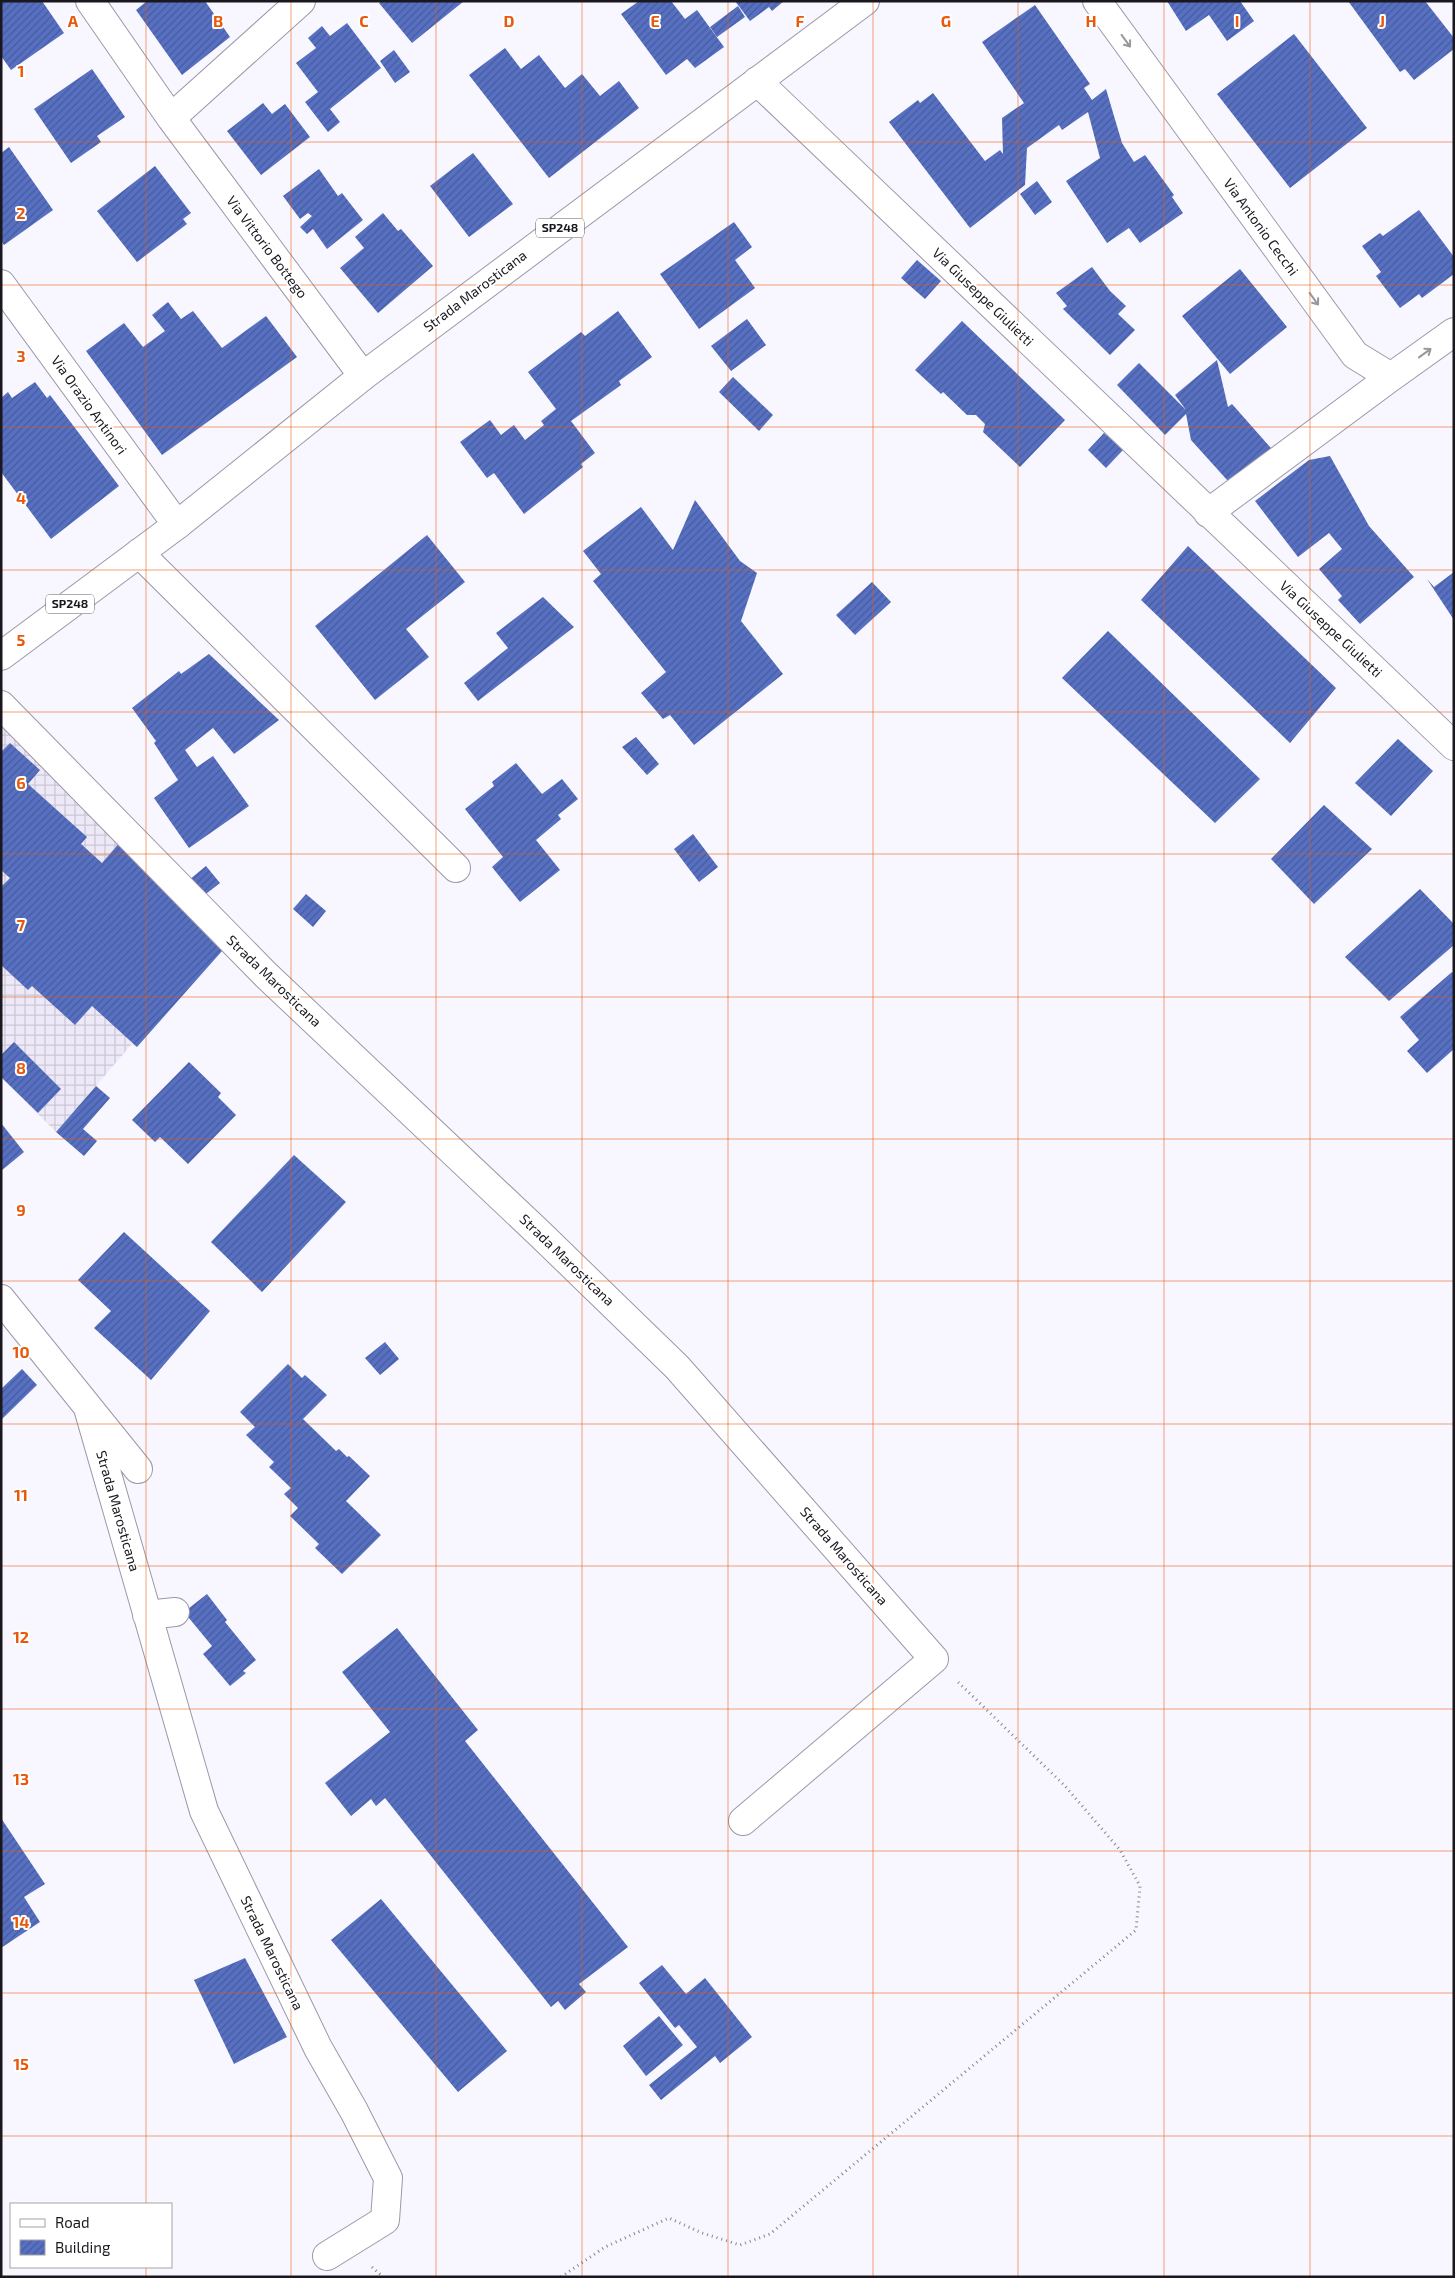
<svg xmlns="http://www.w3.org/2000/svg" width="1455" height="2278" font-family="'Exo 2',sans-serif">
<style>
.industrial{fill:url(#industrial-grid)}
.building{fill:url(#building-hatch)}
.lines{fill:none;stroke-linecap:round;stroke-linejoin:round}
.street-casing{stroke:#9d98a9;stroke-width:30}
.primary-casing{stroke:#9d98a9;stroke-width:30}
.path{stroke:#87858c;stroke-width:3;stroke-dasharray:1 4;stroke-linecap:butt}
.street{stroke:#fff;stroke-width:28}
.primary{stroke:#fff;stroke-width:28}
.oneway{stroke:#98979a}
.grid{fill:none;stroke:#e8590c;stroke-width:1;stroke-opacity:0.55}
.labels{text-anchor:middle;stroke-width:4;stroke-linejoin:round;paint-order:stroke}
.shield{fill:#fff;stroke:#5f5d62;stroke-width:1}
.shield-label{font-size:12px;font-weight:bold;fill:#1a181e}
.street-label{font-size:14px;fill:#1a181e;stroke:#fff}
.grid-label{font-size:16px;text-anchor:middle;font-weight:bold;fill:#e8590c;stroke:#fff;stroke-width:4;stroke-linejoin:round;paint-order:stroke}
</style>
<defs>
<pattern id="industrial-grid" width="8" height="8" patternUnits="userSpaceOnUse" patternTransform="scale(1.25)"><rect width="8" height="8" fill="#ede9f8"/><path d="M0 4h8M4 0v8" fill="none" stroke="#cbc7d4"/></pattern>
<pattern id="building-hatch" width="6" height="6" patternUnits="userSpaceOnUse" patternTransform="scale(1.25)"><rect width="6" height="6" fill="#5770c1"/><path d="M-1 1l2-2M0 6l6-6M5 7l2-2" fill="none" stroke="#475b9c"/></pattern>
</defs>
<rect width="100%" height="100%" fill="#f8f6fe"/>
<!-- industrial -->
<path class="industrial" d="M1 722 121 841 137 1047 132 1044 56 1132 1 1077Z"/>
<!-- building -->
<path class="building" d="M1 1H42L64 33 11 70 1 56Z
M147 1H205L230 37 182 75 136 10Z
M382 1H464L412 43 379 3Z
M639 1H671L685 19 697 10 724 47 695 68 687 59 666 75 621 14Z
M735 1H784L772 11 769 7 750 21Z
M1167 1H1240L1254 21 1227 41 1209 15 1186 31Z
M1348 1H1425L1454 38V49L1414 80 1405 69 1400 72Z
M1035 5 1090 84 1084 88 1092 100 1106 89 1122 143 1134 162 1145 155 1174 195 1172 197 1183 213 1140 243 1129 228 1107 243 1066 181 1100 158 1088 112 1062 130 1059 125 1027 148 1025 185 970 228 889 122 918 100 920 103 933 93 985 161 1000 150 1003 154 1002 118 1024 103 982 42Z
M738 6 745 17 717 37 710 27Z
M347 23 381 68 330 109 340 122 328 132 305 102 318 92 296 63 316 48 308 38 322 26 330 36Z
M1294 34 1367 128 1290 188 1217 94Z
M505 48 521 69 539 55 565 88 582 74 600 96 619 81 639 108 549 178 469 75Z
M394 50 410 72 395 83 380 61Z
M92 69 125 117 97 136 101 142 71 163 34 109Z
M263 103 272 114 285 104 310 137 261 175 227 131Z
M9 147 53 210 4 245 1 241V153Z
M473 153 513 204 469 237 430 186Z
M155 166 191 213 183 219 187 224 137 262 97 211Z
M319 169 338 196 342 193 363 220 327 249 313 229 307 234 300 227 312 216 308 213 300 219 283 196Z
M1037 181 1052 202 1035 215 1020 194Z
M1419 210 1454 257V274L1422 298 1419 294 1400 308 1376 276 1381 272 1362 246 1380 233 1383 236Z
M383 213 398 231 401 229 433 266 378 313 340 268 364 248 355 237Z
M734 222 752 247 735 260 755 288 699 329 660 274Z
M917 260 941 281 925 299 901 278Z
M1092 267 1110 291 1126 306 1118 314 1135 330 1110 355 1063 309 1067 306 1056 293Z
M1240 269 1287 327 1230 374 1182 316Z
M168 302 181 319 193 311 222 348 266 316 297 357 162 455 86 351 124 323 143 347 165 331 152 315Z
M618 311 652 357 619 381 621 385 571 421 595 453 581 464 583 467 524 514 494 473 487 478 460 442 490 420 501 435 514 425 525 440 544 425 541 421 556 409 528 372 581 332 585 336Z
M747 319 766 345 731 371 711 346Z
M962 321 1065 420 1020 467 983 432 985 424 976 415H967L943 392 941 394 915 370Z
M1217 360 1228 407 1232 404 1277 455 1237 491 1191 440 1186 414 1165 435 1117 385 1139 363 1186 410 1175 395Z
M733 377 773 415 759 431 719 392Z
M35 382 47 398 50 395 119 486 51 539 1 472V398L8 392 12 398Z
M1104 433 1123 450 1106 468 1088 450Z
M1330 456 1369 526 1414 577 1360 624 1338 600 1342 596 1319 569 1342 549 1329 533 1298 557 1255 501 1309 460Z
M695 500 740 561 757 573 741 621 783 674 694 745 670 715 663 719 641 693 666 672 593 581 601 574 583 551 641 507 673 550Z
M427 535 465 582 406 629 429 657 375 700 315 626Z
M1188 546 1336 688 1290 743 1141 600Z
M1454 572V620L1427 579 1434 587Z
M872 582 891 602 855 635 836 615Z
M543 597 574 627 478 701 464 683 508 648 496 633Z
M1108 631 1260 779 1215 823 1062 678Z
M209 654 279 720 234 754 213 728 185 750 197 767 213 756 249 806 189 848 154 798 178 780 154 743 156 741 132 708 179 671 181 674Z
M636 737 659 764 647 775 622 747Z
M1398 739 1433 771 1391 816 1355 783Z
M10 743 40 770 28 784 87 837 81 844 102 863 121 841 230 942 137 1047 92 1006 75 1025 32 986 28 990 1 965V887L10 878 1 870V752Z
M516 763 542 794 562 779 578 799 558 815 561 819 536 840 560 870 520 902 492 867 503 857 465 809 494 786 492 782Z
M1324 805 1372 849 1314 904 1271 859Z
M693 834 718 867 699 882 674 849Z
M206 866 220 883 202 897 189 880Z
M1420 889 1454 924V945L1389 1001 1345 957Z
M306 894 326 911 313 927 293 909Z
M1452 972 1454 974V1049L1427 1073 1407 1051 1419 1040 1400 1017Z
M14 1042 61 1089 38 1113 1 1077V1055Z
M189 1062 221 1093 218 1097 236 1115 188 1164 160 1137 155 1142 132 1120Z
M96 1086 110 1098 83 1129 97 1141 84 1156 56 1132Z
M1 1123 24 1152 1 1171Z
M294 1155 346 1202 262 1292 211 1242Z
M124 1232 210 1311 151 1380 94 1328 111 1311 78 1280Z
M385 1342 399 1359 380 1375 365 1358Z
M288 1364 302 1378 305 1375 327 1395 303 1419 336 1451 339 1449 347 1457 349 1456 370 1476 346 1501 381 1535 342 1574 315 1548 319 1544 290 1516 298 1508 284 1494 291 1488 269 1467 274 1462 246 1435 255 1427 240 1412Z
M22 1369 37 1385 1 1420V1389Z
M207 1594 227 1620 225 1622 256 1660 243 1671 246 1673 230 1686 203 1654 212 1646 184 1612Z
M397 1628 478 1730 465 1741 628 1947 579 1984 586 1992 565 2010 558 2001 551 2007 385 1798 376 1806 371 1799 351 1816 325 1783 390 1732 342 1672Z
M1 1818 45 1884 24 1897 40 1922 1 1948Z
M381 1899 507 2051 458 2092 331 1940Z
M245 1958 287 2037 234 2064 194 1980Z
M662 1965 686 1994 705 1978 752 2037 720 2063 715 2056 661 2100 649 2085 697 2047 679 2025 675 2028 639 1983Z
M659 2016 683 2045 646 2076 623 2046Z"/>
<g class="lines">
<!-- street casing -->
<g class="street-casing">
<path id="street" d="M90 1 171 118
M301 1 171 118 363 376
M1097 1 1355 355 1391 377 1454 332
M757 81 1454 746
M1 284 177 525
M1208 513 1391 377
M139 553 456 868
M1 705 266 975 540 1234 677 1367 934 1659 743 1821
M1 1299 138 1469
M88 1408 204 1811 318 2048 354 2111 388 2178 385 2220 327 2256
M147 1615 175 1612"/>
</g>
<!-- primary casing -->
<g class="primary-casing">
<path id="primary" d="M1 656 177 525 363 376 865 1"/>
</g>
<!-- path -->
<path class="path" d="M372 2267 383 2277
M561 2277 605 2247 669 2218 702 2233 740 2245 770 2234 1136 1930 1140 1886 1120 1850 1065 1786 958 1682"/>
<!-- street -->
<use href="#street" class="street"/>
<!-- primary -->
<use href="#primary" class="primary"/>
</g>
<!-- one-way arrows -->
<defs><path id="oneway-shaft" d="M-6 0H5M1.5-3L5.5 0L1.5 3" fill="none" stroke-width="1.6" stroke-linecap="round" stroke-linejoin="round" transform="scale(1.25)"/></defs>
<g class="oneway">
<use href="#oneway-shaft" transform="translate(1126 41) rotate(54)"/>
<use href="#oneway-shaft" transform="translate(1314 299) rotate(54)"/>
<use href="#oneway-shaft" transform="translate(1425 353) rotate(-36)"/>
</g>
<!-- grid -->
<path class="grid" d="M146 1V2204M291 1V2277M436 1V2277M582 1V2277M728 1V2277M873 1V2277M1018 1V2277M1164 1V2277M1310 1V2277M1 142H1454M1 285H1454M1 427H1454M1 570H1454M1 712H1454M1 854H1454M1 997H1454M1 1139H1454M1 1281H1454M1 1424H1454M1 1566H1454M1 1709H1454M1 1851H1454M1 1993H1454M1 2136H1454M146 2267V2277"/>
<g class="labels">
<!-- shield labels -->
<g class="shield">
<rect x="536" y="218.5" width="48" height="19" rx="4"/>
<rect x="46" y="594.5" width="48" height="19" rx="4"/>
</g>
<g class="shield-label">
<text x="560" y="232">SP248</text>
<text x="70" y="608">SP248</text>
</g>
<!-- street labels -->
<g class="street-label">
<text transform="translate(1261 227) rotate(54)" y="5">Via Antonio Cecchi</text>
<text transform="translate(267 247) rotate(53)" y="5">Via Vittorio Bottego</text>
<text transform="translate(475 291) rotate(-37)" y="5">Strada Marosticana</text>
<text transform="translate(983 297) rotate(44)" y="5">Via Giuseppe Giulietti</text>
<text transform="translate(89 405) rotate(54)" y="5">Via Orazio Antinori</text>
<text transform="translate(1331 629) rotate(43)" y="5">Via Giuseppe Giulietti</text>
<text transform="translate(274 981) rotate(44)" y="5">Strada Marosticana</text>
<text transform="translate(567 1260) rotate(44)" y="5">Strada Marosticana</text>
<text transform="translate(118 1511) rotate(74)" y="5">Strada Marosticana</text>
<text transform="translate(844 1556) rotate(49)" y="5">Strada Marosticana</text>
<text transform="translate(272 1953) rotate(64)" y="5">Strada Marosticana</text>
</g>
</g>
<g class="grid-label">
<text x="73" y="27">A</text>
<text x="218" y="27">B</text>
<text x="364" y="27">C</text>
<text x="509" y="27">D</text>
<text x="655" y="27">E</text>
<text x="800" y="27">F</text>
<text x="946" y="27">G</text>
<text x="1091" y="27">H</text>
<text x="1237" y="27">I</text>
<text x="1382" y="27">J</text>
<text x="21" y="77">1</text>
<text x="21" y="219">2</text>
<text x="21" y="362">3</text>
<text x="21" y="504">4</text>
<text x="21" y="646">5</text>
<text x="21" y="789">6</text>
<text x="21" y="931">7</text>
<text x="21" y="1074">8</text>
<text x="21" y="1216">9</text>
<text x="21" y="1358">10</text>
<text x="21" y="1501">11</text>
<text x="21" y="1643">12</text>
<text x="21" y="1785">13</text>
<text x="21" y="1928">14</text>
<text x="21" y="2070">15</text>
</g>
<!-- border -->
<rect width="1455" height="2278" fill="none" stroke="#1a181e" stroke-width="5"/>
<!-- legend -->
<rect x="10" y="2203" width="162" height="65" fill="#ffffff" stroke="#a3a3a5"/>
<rect x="20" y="2219" width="25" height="8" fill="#ffffff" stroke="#a3a3a5"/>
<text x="55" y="2228" font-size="15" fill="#1a181e">Road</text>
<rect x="20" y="2240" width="25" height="15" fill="url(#building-hatch)" stroke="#a3a3a5"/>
<text x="55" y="2253" font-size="15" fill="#1a181e">Building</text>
</svg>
